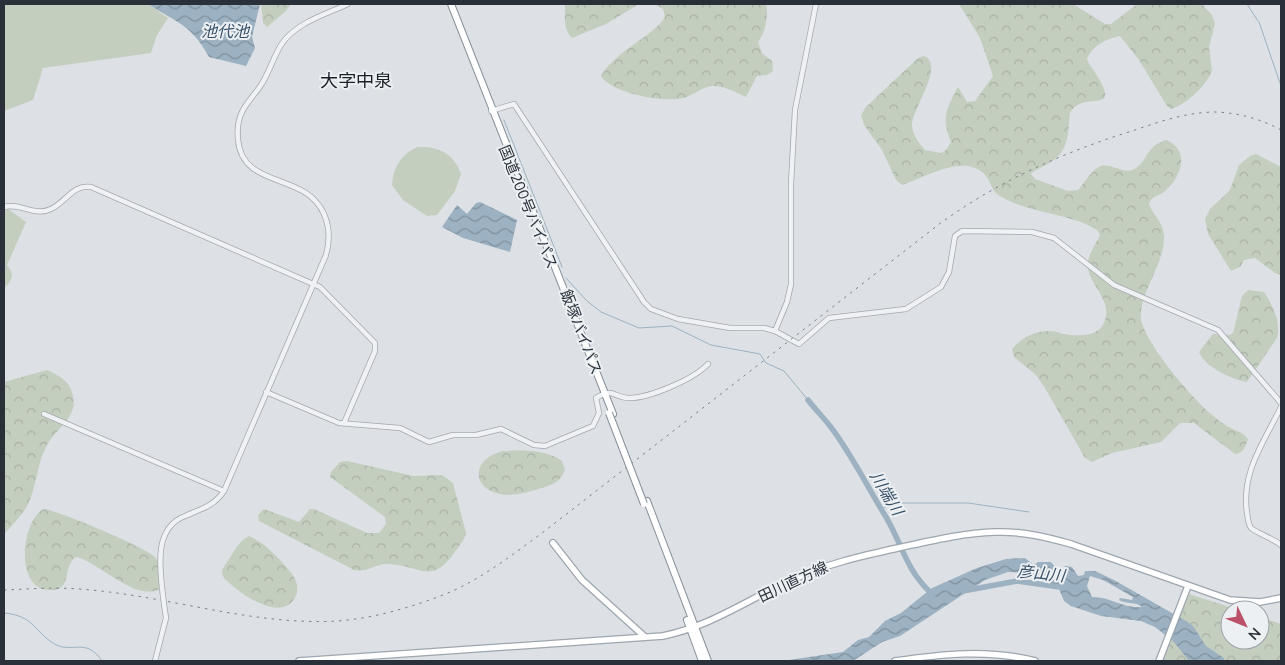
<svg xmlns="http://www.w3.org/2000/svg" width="1285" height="665" font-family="'Nunito Sans','Noto Sans JP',sans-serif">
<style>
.grass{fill:#c4cebf}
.forest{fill:url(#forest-crowns)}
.water{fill:url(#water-waves);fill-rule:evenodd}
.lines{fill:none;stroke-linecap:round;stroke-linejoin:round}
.stream{stroke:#9cb1c1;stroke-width:1}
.river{stroke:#9cb1c1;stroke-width:5.5}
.minor-casing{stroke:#a3a8ae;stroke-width:6}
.major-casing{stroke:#9ea6af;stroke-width:8}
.highway-casing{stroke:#87909a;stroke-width:8}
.minor{stroke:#eff1f4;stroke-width:4.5}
.major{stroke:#fff;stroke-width:5.5}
.highway{stroke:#fff;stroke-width:6}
.rail{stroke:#79828d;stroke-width:1;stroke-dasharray:2.5 5;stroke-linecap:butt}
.minor-bridge-casing{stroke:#a3a8ae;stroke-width:6;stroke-linecap:butt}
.highway-bridge-casing{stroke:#87909a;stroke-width:8;stroke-linecap:butt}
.minor-bridge{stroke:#eff1f4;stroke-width:4.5}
.highway-bridge{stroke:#fff;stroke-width:6}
.labels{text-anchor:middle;stroke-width:4;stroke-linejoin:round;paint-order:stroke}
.street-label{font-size:15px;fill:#29303a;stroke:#ecf0f3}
.water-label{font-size:16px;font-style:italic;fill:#385168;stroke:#ecf0f3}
.quarter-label{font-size:18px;fill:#1b212a;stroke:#ecf0f3}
</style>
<defs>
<pattern id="forest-crowns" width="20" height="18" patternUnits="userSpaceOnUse" patternTransform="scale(1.25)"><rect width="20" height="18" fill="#c4cebf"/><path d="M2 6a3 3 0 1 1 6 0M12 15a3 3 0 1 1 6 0" fill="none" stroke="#a8b1a5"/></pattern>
<pattern id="water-waves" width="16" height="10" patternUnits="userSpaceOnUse" patternTransform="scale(1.25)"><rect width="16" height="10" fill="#9cb1c1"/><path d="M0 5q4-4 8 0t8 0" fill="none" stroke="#7f909e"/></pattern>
</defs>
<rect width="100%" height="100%" fill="#dde1e5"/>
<!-- grass -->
<path class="grass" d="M4 4H148L168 18 157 35 151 53 43 68 33 100 4 111Z
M417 147C438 146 454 153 461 174L455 191 437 215 427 216 403 200 392 185C393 167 401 155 417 147Z
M8 209 26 222 7 265C15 276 13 278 4 289V211Z"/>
<!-- forest -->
<path class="forest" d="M261 4H291L286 11 267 27 263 23Z
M565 4H639L606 24 572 38C563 30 565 15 565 4Z
M654 4H766C769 14 765 34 758 42L762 53 772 61 773 71 767 75 757 76 746 97C735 92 725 86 713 86 703 86 694 95 684 98 665 103 612 94 601 76 615 51 654 36 665 17L663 9Z
M959 4H1073L1105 24H1111L1137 4H1202L1212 15 1215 24 1209 47 1212 71C1206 86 1187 104 1171 109L1167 106 1139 60 1120 36C1106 39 1094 45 1087 58L1088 62C1130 122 1084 87 1070 113 1068 133 1069 151 1051 162 1044 167 1037 168 1031 174L1035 179 1068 191 1078 190C1084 183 1091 171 1099 167 1111 161 1124 177 1136 168 1149 159 1146 146 1166 140 1191 150 1181 178 1165 191 1159 196 1152 196 1149 203 1151 213 1161 220 1163 230 1170 257 1139 291 1141 318 1143 341 1192 398 1211 414 1216 418 1223 424 1229 427 1237 432 1242 431 1248 439 1245 447 1244 453 1235 454L1194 423H1180L1161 442 1112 453 1092 462 1085 458 1045 388 1036 375 1014 357 1012 349C1022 337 1036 330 1052 331 1059 332 1065 335 1071 335 1082 336 1097 335 1103 325 1115 302 1091 288 1088 268 1086 257 1096 244 1100 235L1097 230C1068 212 1030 214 1000 196 987 189 994 174 972 167 952 161 922 178 902 185L896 180 882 150 864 125 861 115 866 107 918 58 924 56C946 65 911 110 912 126 913 136 919 143 925 150L941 153 946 150 951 142C941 117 946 110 958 87L967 102 975 101 993 76 980 38Z
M1256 154 1281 167V275L1275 273 1255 258 1244 260 1240 267 1231 271 1208 234 1205 219 1210 209 1230 190 1239 165 1250 156Z
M1248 290 1264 292C1273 306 1281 321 1277 338L1247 382C1231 379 1205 367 1199 352L1213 334 1230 335 1233 333 1242 296Z
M47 370C60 376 70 381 73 396 78 418 56 428 47 445 38 461 37 480 31 497 27 510 14 524 4 534V382Z
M503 451C522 450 546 449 562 461L565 470C560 482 553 485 541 488 530 492 518 495 506 495 472 492 468 460 503 451Z
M347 461 414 476 442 475 453 483 466 533C464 541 459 546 454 553 431 586 420 565 388 564 376 563 368 573 354 570L259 521 258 515 264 509 299 522 310 509H314L367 533H379L386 524 385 517 330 477 331 472 340 462Z
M44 509C57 510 147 548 155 557 161 564 162 582 158 590 134 600 99 563 77 557 62 563 73 589 53 590 12 594 22 518 44 509Z
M249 536C266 544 281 560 292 574 305 591 293 612 271 607 256 603 245 596 234 587 230 583 222 579 222 572 222 568 227 563 229 559 235 550 239 541 249 536Z
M1186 593 1239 610H1230V640H1260V617L1281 624V661H1159Z"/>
<!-- water -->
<path class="water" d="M148 4H260L252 37 255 48 246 66 209 57C191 24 177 23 148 4Z
M480 202 517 220 510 252 463 238 442 227 457 205 467 214 476 203Z
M1025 558 1034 565 1038 562H1051L1057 569 1064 570 1065 566 1072 567 1078 576 1084 575 1085 571H1095L1114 580 1186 621 1193 626 1206 646 1224 658V661H1189L1174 642 1155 627 1141 621 1101 616 1071 606 1064 601 1059 589 1045 580 1027 573 1008 572 985 580 900 636 882 642 853 661H782L843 652 858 640 869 637 885 621 901 613 932 588 977 568 1006 559ZM1090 576 1103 580 1133 597 1132 600 1120 598 1119 600C1127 605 1136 601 1142 607 1125 609 1108 596 1092 597L1087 586Z"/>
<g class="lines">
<!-- stream -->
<path class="stream" d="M1247 4 1258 21
M1259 22 1281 86
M504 120 562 267
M566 278 587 301 601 312 639 328 672 326 711 345 760 354 766 363 784 371 808 400
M881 510 892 503H968L1029 512
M4 613C34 616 32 629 53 643 71 655 86 636 102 661"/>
<!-- river -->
<path class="river" d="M808 400C815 409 823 417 830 426 851 453 868 488 886 517 904 548 905 569 933 595
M963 591 1017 581 1060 587"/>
<!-- minor casing -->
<g class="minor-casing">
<path id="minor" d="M491 111 514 104 644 302 651 309 678 319 730 328H764L775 331 799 344 829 318 906 309 941 287 949 272 955 236 962 231 1032 232 1054 238 1114 285 1218 330 1281 403
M4 207C19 202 34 217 51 209 66 202 73 184 91 187L320 287 375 343V351L344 423
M775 331 787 302 791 284V184L795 110 816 4
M266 392 339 423 400 428 429 442 453 435H476L501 429 534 445 545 446 593 426 599 413 596 398C614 387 614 398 629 398 650 398 694 379 708 364
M1281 407C1264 442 1241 472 1247 513 1248 518 1248 524 1251 528 1255 532 1274 539 1281 545
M44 414 224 491
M163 596C160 569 153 528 185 516 201 509 214 506 224 491L326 255C330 241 330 228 324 214 305 171 243 190 238 140 237 130 238 119 243 110 248 101 255 94 261 85 269 73 273 58 281 45 295 23 326 14 348 4
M155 661 166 618 164 604"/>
</g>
<!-- major casing -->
<g class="major-casing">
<path id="major" d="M553 543 582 580 645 637
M299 661 663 636C714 625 746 600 792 580 826 564 861 556 898 548 930 541 962 533 995 532 1021 531 1046 537 1071 544L1230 600 1260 602 1281 598
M895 661C942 654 988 649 1035 661
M1159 661 1188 586"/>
</g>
<!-- highway casing -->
<g class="highway-casing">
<path id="highway" d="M451 4 613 414
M647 501 708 661
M687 620 702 661"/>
</g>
<!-- minor -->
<use href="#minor" class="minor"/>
<!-- major -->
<use href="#major" class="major"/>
<!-- highway -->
<use href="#highway" class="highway"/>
<!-- rail -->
<path class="rail" d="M4 590C29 589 54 587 79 589 166 595 251 626 338 621 375 618 413 607 448 593 483 578 515 553 546 530L938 225C998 181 1064 152 1135 130 1161 121 1188 112 1216 112 1239 113 1261 119 1281 130"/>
<!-- minor-bridge casing -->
<g class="minor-bridge-casing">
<path id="minor-bridge" d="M163 596 164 604"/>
</g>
<!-- highway-bridge casing -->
<g class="highway-bridge-casing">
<path id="highway-bridge" d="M609 413 644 504"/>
</g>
<!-- minor-bridge -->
<use href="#minor-bridge" class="minor-bridge"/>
<!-- highway-bridge -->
<use href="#highway-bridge" class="highway-bridge"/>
</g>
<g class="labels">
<!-- street labels -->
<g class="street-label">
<text transform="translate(528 207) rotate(68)" y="5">国道200号バイパス</text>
<text transform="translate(581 332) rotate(69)" y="5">飯塚バイパス</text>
<text transform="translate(793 582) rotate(-25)" y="5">田川直方線</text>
</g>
<!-- water labels -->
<g class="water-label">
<text x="225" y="37">池代池</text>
<text transform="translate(887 493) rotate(59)" y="6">川端川</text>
<text transform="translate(1041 573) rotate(6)" y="6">彦山川</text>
</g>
<!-- quarter labels -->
<g class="quarter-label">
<text x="356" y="87">大字中泉</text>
</g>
</g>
<!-- border -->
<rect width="1285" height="665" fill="none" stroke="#29303a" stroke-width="10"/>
<!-- north arrow -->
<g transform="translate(1245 625) rotate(133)"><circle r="24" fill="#ecf0f3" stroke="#9ea3a9"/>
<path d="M0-4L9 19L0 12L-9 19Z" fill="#bc5069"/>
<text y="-8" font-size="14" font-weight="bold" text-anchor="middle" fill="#29303a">N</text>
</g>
</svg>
